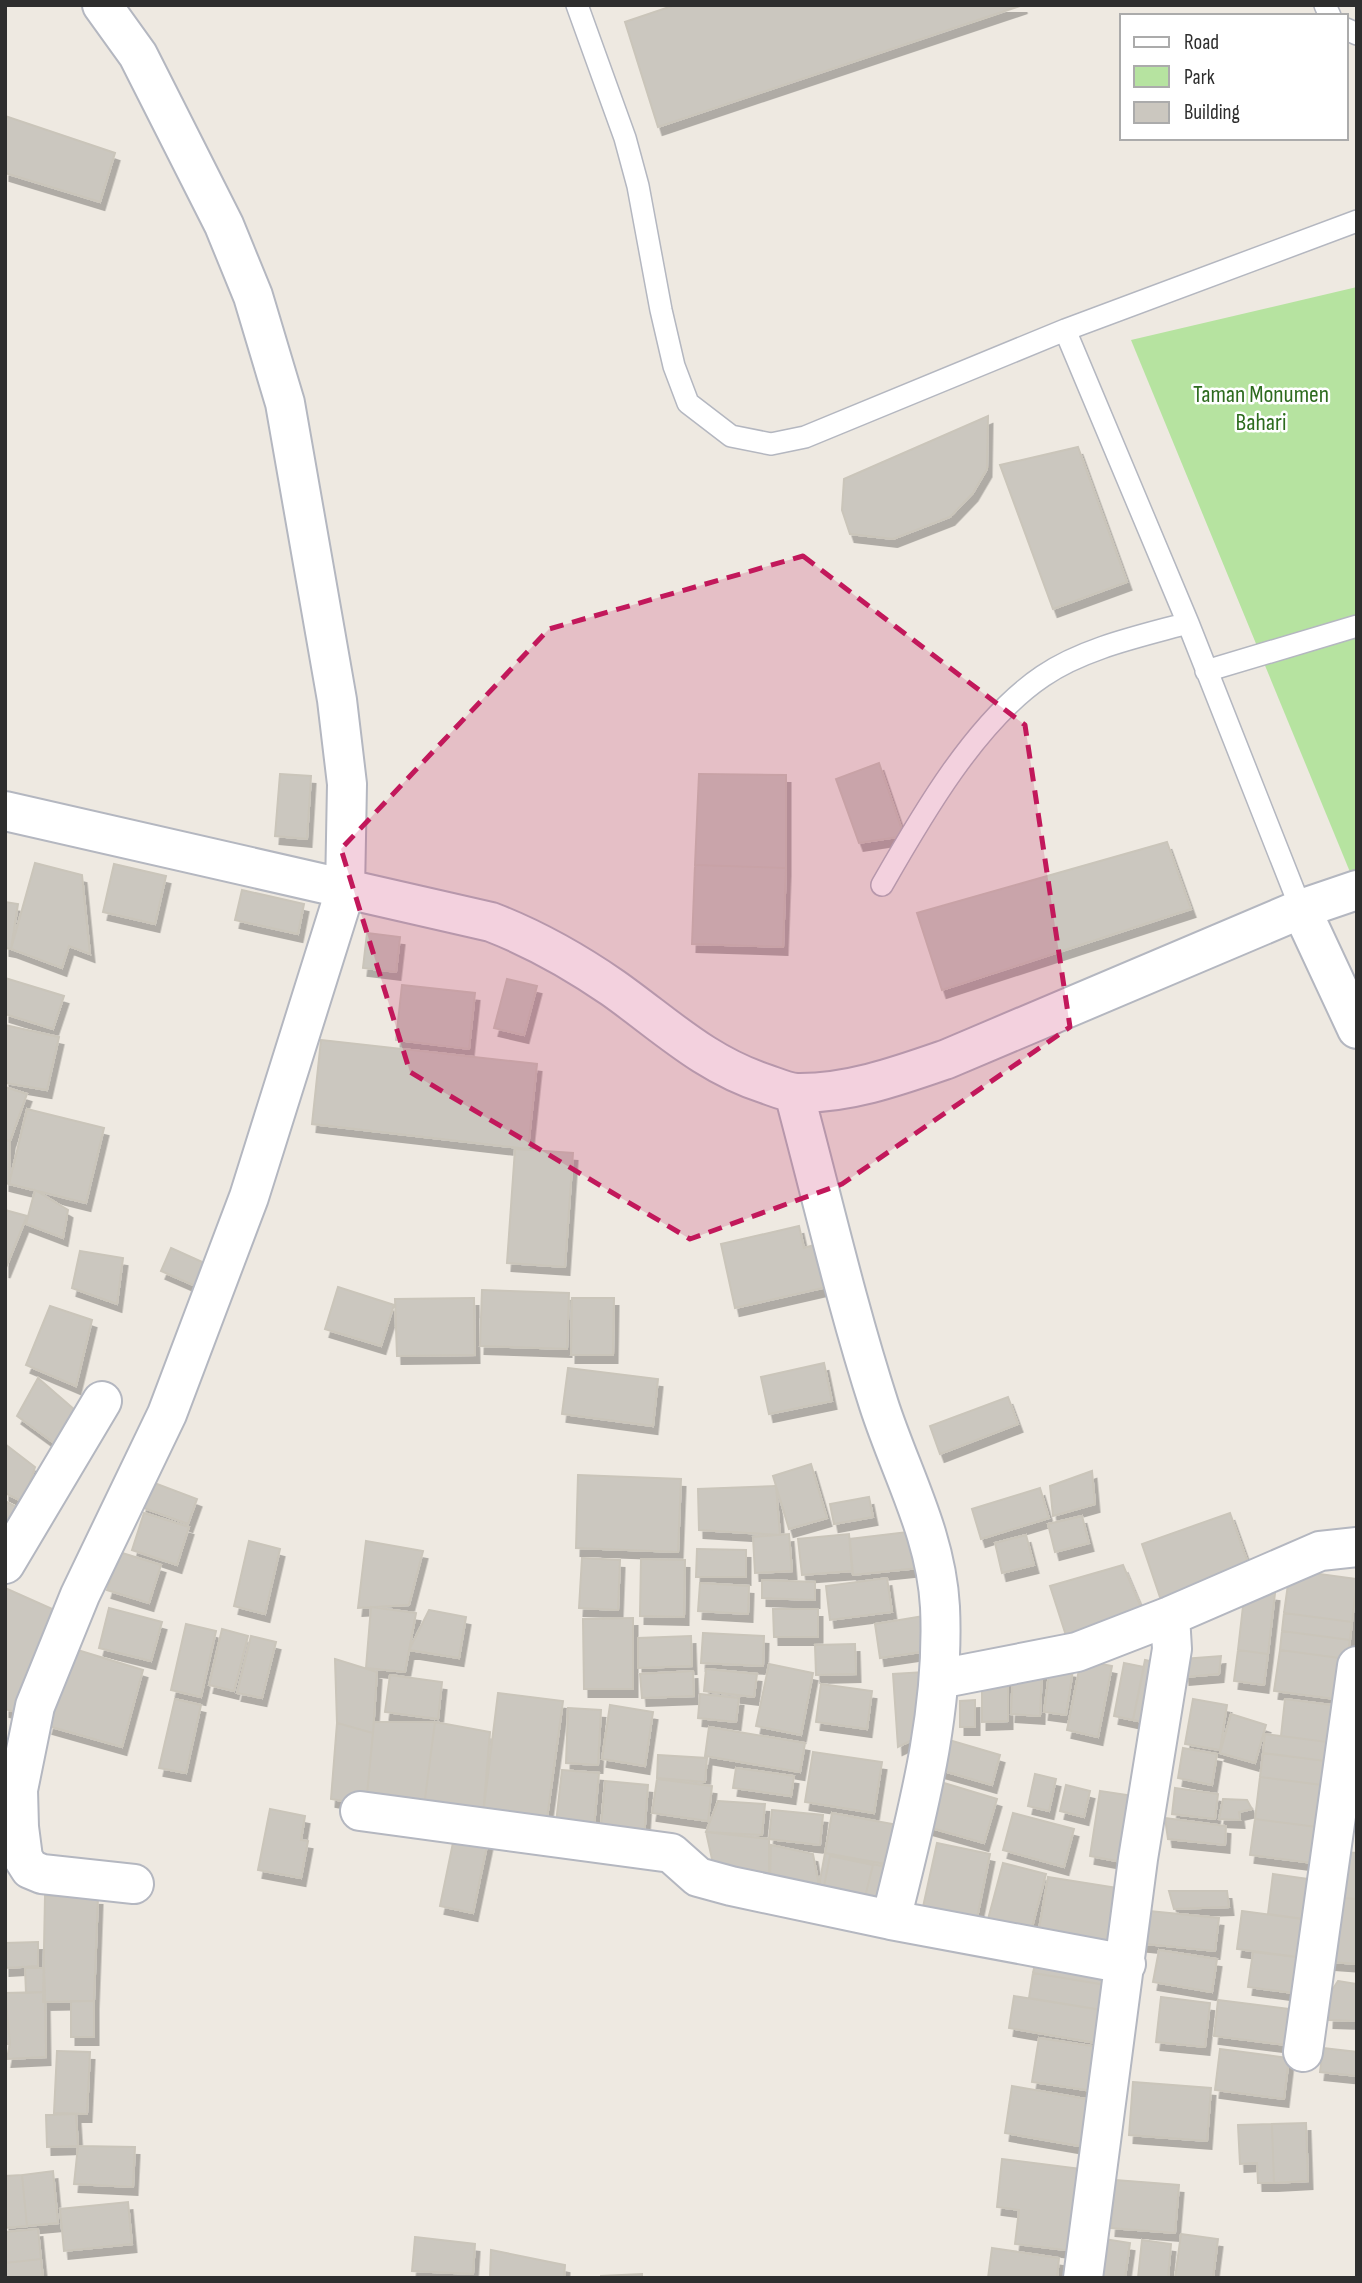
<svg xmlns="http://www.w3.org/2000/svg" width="1362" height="2283" font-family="'Sofia Sans Condensed',sans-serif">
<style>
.green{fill:#b6e3a0}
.building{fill:#cbc7bf;stroke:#cac5ba;stroke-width:2;filter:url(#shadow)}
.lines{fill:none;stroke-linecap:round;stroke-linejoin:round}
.lane-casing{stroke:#b4b7c0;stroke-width:24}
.street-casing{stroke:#b4b7c0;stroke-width:42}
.lane{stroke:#fff;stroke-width:21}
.street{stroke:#fff;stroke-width:38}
.marked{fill:#c2185b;fill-opacity:0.2;stroke:#c2185b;stroke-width:5;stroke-dasharray:14 9;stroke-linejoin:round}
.labels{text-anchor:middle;stroke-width:5;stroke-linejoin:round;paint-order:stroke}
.park-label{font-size:24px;fill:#2d6b1e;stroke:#fff}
</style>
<defs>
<filter id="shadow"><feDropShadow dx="4.5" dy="8" stdDeviation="0" flood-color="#0004"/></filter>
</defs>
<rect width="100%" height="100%" fill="#eee9e1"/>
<!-- green -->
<path class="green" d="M1357 287V889L1131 340Z"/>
<!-- building -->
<path class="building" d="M675 5H1023L658 127 625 22Z
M5 116 115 153 100 202 5 173Z
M988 416 987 469 973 493 950 517 893 539 850 534 842 510 844 479Z
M1078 447 1127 582 1053 609 1000 465Z
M879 763 904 836 859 843 836 779Z
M280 774 311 776 307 839 275 836Z
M699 774 786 775V868L695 865Z
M1167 842 1191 909 942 990 917 913Z
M35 863 82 875 90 954 69 946 62 968 11 949Z
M114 864 166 876 155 924 103 912Z
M695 865 786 868 783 947 692 944Z
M242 890 304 904 298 934 235 920Z
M5 902 18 904 11 949 5 948Z
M367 933 400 937 396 972 363 968Z
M5 978 64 996 53 1029 5 1014Z
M507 979 537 986 524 1035 494 1028Z
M402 985 475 993 469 1049 396 1040Z
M5 1025 59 1037 47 1090 5 1083Z
M321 1040 537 1064 528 1149 312 1124Z
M5 1087 27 1094 10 1141 5 1140Z
M27 1109 104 1128 86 1203 9 1184Z
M5 1140 10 1141 9 1184 5 1183Z
M515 1149 573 1153 565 1267 507 1263Z
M35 1190 68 1210 63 1238 26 1224Z
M5 1210 27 1216 5 1270Z
M799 1226 804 1248 817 1244 827 1287 735 1308 721 1244Z
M171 1248 209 1265 200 1288 161 1271Z
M80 1251 123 1258 117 1304 72 1288Z
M338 1287 394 1305 381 1346 325 1329Z
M482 1290 569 1293 567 1349 480 1346Z
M474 1298 475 1355 397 1356 395 1299Z
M572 1298H614L613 1355H571Z
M50 1306 92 1320 76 1386 26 1365Z
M824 1363 832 1401 769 1414 761 1377Z
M568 1368 658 1379 653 1426 562 1414Z
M38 1378 83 1417 65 1451 17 1416Z
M1008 1397 1018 1424 940 1454 930 1426Z
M5 1444 35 1467 23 1502 5 1493Z
M811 1464 827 1518 789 1529 773 1476Z
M1092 1471 1095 1504 1053 1516 1050 1486Z
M578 1475 681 1479 678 1552 576 1548Z
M149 1481 197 1499 188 1524 141 1507Z
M776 1486 780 1535 699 1530 698 1489Z
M1040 1488 1049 1518 981 1539 972 1509Z
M869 1497 873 1517 834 1524 830 1504Z
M5 1501 22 1510 5 1528Z
M144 1513 189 1527 177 1565 132 1550Z
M1230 1513 1253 1577 1164 1609 1142 1544Z
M1082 1516 1089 1543 1055 1552 1048 1524Z
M924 1530 928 1567 853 1575 850 1539Z
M789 1534 792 1571 755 1573 753 1537Z
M849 1534 852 1571 802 1575 798 1539Z
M1026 1535 1034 1565 1002 1573 995 1543Z
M249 1541 280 1549 265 1614 234 1606Z
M366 1541 423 1551 409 1605 358 1608Z
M697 1549 746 1550V1577H696Z
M119 1552 161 1565 149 1603 107 1590Z
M582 1558 620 1560 618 1610 579 1608Z
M641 1559 685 1560 684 1617 640 1616Z
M1123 1565 1145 1617 1070 1648 1050 1586Z
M1290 1570 1357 1579 1352 1622 1284 1613Z
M887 1578 892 1612 830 1620 826 1586Z
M762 1580 815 1582V1600L762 1598Z
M700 1583 749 1586 748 1614 698 1611Z
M5 1588 68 1616 22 1714 5 1709Z
M1245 1589 1275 1593 1268 1654 1238 1650Z
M371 1607 416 1613 405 1672 366 1668Z
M109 1608 162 1622 151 1661 99 1648Z
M773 1609H818V1637H774Z
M429 1610 466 1617 459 1658 409 1650Z
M1284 1613 1352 1622 1350 1640 1282 1631Z
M930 1615 935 1650 880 1658 875 1624Z
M633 1618V1689H584L583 1619Z
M186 1624 216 1631 201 1697 171 1690Z
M222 1629 248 1636 234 1691 209 1685Z
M1282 1631 1350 1640 1347 1659 1280 1650Z
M703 1633 764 1636 763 1666 701 1663Z
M251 1636 276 1642 262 1698 237 1693Z
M691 1636 692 1666 638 1668V1638Z
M855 1644 856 1674 816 1675 815 1645Z
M71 1648 143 1670 122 1747 48 1726Z
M1238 1650 1268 1654 1264 1685 1234 1681Z
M1280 1650 1347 1659 1342 1700 1274 1691Z
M1221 1656 1219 1674 1185 1677 1183 1659Z
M335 1659 377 1672 373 1733 337 1723Z
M1081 1660 1112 1666 1098 1737 1067 1730Z
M1145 1660 1164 1664 1153 1724 1133 1720Z
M1124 1663 1144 1667 1133 1720 1114 1716Z
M769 1664 813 1673 801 1735 756 1726Z
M1050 1666 1073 1670 1066 1715 1044 1712Z
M706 1669 757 1674 754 1697 704 1691Z
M693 1671 694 1696 642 1698 640 1674Z
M1013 1671 1042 1672 1040 1716 1011 1714Z
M925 1672 929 1732 898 1747 893 1674Z
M390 1675 442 1682 438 1719 385 1712Z
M982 1679H1008V1721L982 1722Z
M821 1684 872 1691 867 1729 816 1722Z
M498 1693 563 1701 545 1833 483 1815Z
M700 1694 739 1698 736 1722 698 1718Z
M175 1699 201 1705 186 1773 159 1768Z
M1193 1699 1227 1705 1220 1750 1185 1744Z
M1285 1699 1340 1706 1335 1743 1281 1736Z
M975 1700V1727H960V1701Z
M610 1705 653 1712 645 1766 602 1759Z
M568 1708 601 1710 598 1765 566 1763Z
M1231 1714 1266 1725 1255 1763 1220 1753Z
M374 1722H435L423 1814 366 1805Z
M435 1722 490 1732 483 1815 423 1814Z
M337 1723 373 1733 366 1805 331 1799Z
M709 1727 805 1743 800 1772 705 1756Z
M1265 1734 1335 1743 1333 1762 1263 1753Z
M949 1740 1000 1755 992 1785 940 1770Z
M1183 1748 1217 1754 1212 1785 1178 1778Z
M813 1752 882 1762 874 1813 805 1802Z
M1263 1753 1333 1762 1330 1786 1260 1777Z
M658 1755 707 1758 705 1782 657 1778Z
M736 1768 794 1776 791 1796 733 1788Z
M562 1770 599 1773 594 1827 556 1823Z
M1035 1774 1056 1779 1049 1811 1028 1806Z
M1260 1777 1330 1786 1325 1828 1255 1819Z
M657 1779 712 1786 708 1821 652 1813Z
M934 1780 997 1799 984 1843 921 1825Z
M605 1781 648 1785 644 1839 600 1835Z
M1066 1785 1090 1791 1084 1817 1060 1811Z
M1175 1788 1218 1794 1215 1819 1172 1814Z
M1100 1791 1134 1796 1122 1862 1090 1856Z
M1223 1799 1247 1800 1252 1809 1239 1812 1240 1820 1219 1819Z
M718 1801 765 1804 762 1835 706 1832Z
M270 1809 305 1816 301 1840 308 1841 301 1878 258 1870Z
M772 1810 823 1815 820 1845 769 1839Z
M832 1813 898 1825 891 1865 825 1853Z
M1013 1813 1074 1829 1064 1867 1003 1850Z
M1165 1818 1226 1826 1225 1845 1168 1839Z
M1255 1819 1325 1828 1320 1864 1250 1855Z
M706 1832 769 1839V1876L714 1868Z
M455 1833 488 1841 473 1913 440 1906Z
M937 1843 990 1854 977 1918 923 1907Z
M771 1845 813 1854 819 1886 770 1880Z
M1342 1852 1357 1853V1899L1341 1898Z
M825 1853 890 1868 883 1910 817 1897Z
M830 1856 873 1865 863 1905 822 1896Z
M1003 1863 1046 1874 1030 1935 987 1923Z
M1273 1874 1316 1880 1311 1920 1268 1914Z
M1048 1877 1124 1889 1114 1948 1038 1935Z
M1169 1891H1227L1229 1907 1174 1909Z
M45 1896 98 1897 94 2001 43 2002Z
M1341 1898 1357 1899V1964L1331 1962Z
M1139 1910 1219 1918 1215 1951 1136 1943Z
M1242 1911 1311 1920 1305 1958 1237 1949Z
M38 1942V1966L5 1968V1943Z
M1159 1950 1217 1959 1212 1992 1153 1982Z
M1253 1952 1305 1958 1301 1994 1248 1987Z
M1037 1955 1115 1967 1112 1986 1033 1973Z
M25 1968H44L45 1992 26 1993Z
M1033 1973 1112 1986 1108 2011 1029 1998Z
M1338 1981 1357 1984V2021L1329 2020 1330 1993Z
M45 1992 46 2057 7 2059 10 2043 5 1993Z
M1014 1996 1108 2011 1102 2044 1009 2028Z
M1161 1997 1210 2003 1205 2047 1156 2042Z
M1218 2000 1298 2010 1294 2046 1214 2036Z
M71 2001H94V2037H71Z
M7 2014 10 2043 5 2044V2015Z
M1039 2038 1099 2047 1093 2091 1032 2082Z
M1323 2048 1357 2052V2076L1320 2072Z
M1220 2049 1289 2058 1284 2099 1215 2090Z
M57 2051 90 2052 87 2114 54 2113Z
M1133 2082 1211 2088 1207 2141 1129 2135Z
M1012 2086 1098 2101 1091 2148 1005 2133Z
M76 2114 78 2146 47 2147 46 2115Z
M1306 2123 1308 2181 1274 2183 1272 2124Z
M1272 2124 1274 2183H1258L1257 2163 1240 2164 1238 2125Z
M78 2146 135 2147 133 2187 74 2184Z
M1002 2159 1082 2169 1073 2251 1015 2244 1019 2210 997 2207Z
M53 2171 58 2223 27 2226 22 2175Z
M22 2175 27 2226 5 2228V2176Z
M1115 2180 1179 2185 1175 2233 1111 2228Z
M128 2202 132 2244 64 2251 60 2209Z
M38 2229 41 2259 5 2263V2232Z
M1181 2234 1218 2239 1213 2278H1175Z
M415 2237 475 2244 473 2274 412 2271Z
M1098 2238 1130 2243 1125 2278H1093Z
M1142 2240 1171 2244 1168 2278H1138Z
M992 2248 1059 2258 1057 2278H988Z
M491 2250 565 2265 564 2278H490Z
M41 2259 43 2278H5V2263Z
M642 2274V2278H601V2276Z"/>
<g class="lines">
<!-- lane casing -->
<g class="lane-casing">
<path id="lane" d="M577 5 625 138 638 186 661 310 674 366 688 403 731 436 771 444 805 437 1065 330 1357 221
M1325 5 1330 16
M1346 29 1357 34
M1065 330 1188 623 1301 909
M1206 671 1357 626
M882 885C922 815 976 721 1043 676 1084 648 1141 636 1188 623"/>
</g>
<!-- street casing -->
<g class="street-casing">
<path id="street" d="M102 5 138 55 224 225 253 296 285 403 337 700 347 784 345 891 249 1197 167 1414 80 1595 35 1706 18 1790 19 1827 23 1858 30 1869 42 1874 134 1884
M5 811 491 922C535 939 574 961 613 988 664 1024 704 1064 766 1084 775 1087 786 1092 796 1093 848 1094 898 1076 947 1059L1301 909 1357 890
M1301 909 1357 1029
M794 1093C822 1197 846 1303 879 1405 901 1473 936 1534 940 1607 945 1714 916 1817 891 1920
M5 1564 102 1401
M939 1679 1077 1652 1170 1616 1320 1551 1357 1547
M360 1811 671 1853 698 1877 731 1886 891 1920 1126 1964
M1303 2052 1357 1666
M1083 2278 1138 1859 1172 1649 1170 1616"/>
</g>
<!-- lane -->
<use href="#lane" class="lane"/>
<!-- street -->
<use href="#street" class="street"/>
</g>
<!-- marked area -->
<path class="marked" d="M803 556 1025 725 1070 1027 842 1184 690 1239 410 1072 341 849 549 629Z"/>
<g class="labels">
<!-- park labels -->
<g class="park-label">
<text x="1261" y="402">Taman Monumen<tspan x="1261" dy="28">Bahari</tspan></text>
</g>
</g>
<!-- border -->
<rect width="1362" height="2283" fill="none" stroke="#2e2e2e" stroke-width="14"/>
<!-- legend -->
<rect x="1120" y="14" width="228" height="126" fill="#ffffff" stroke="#ababab" stroke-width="2"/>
<rect x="1134" y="37" width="35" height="10" fill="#ffffff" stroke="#ababab" stroke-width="2"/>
<text x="1184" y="49" font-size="21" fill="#2e2e2e">Road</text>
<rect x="1134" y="66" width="35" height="21" fill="#b6e3a0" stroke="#ababab" stroke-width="2"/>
<text x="1184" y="84" font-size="21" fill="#2e2e2e">Park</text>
<rect x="1134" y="102" width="35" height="21" fill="#cbc7bf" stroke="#ababab" stroke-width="2"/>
<text x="1184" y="119" font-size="21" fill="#2e2e2e">Building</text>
</svg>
